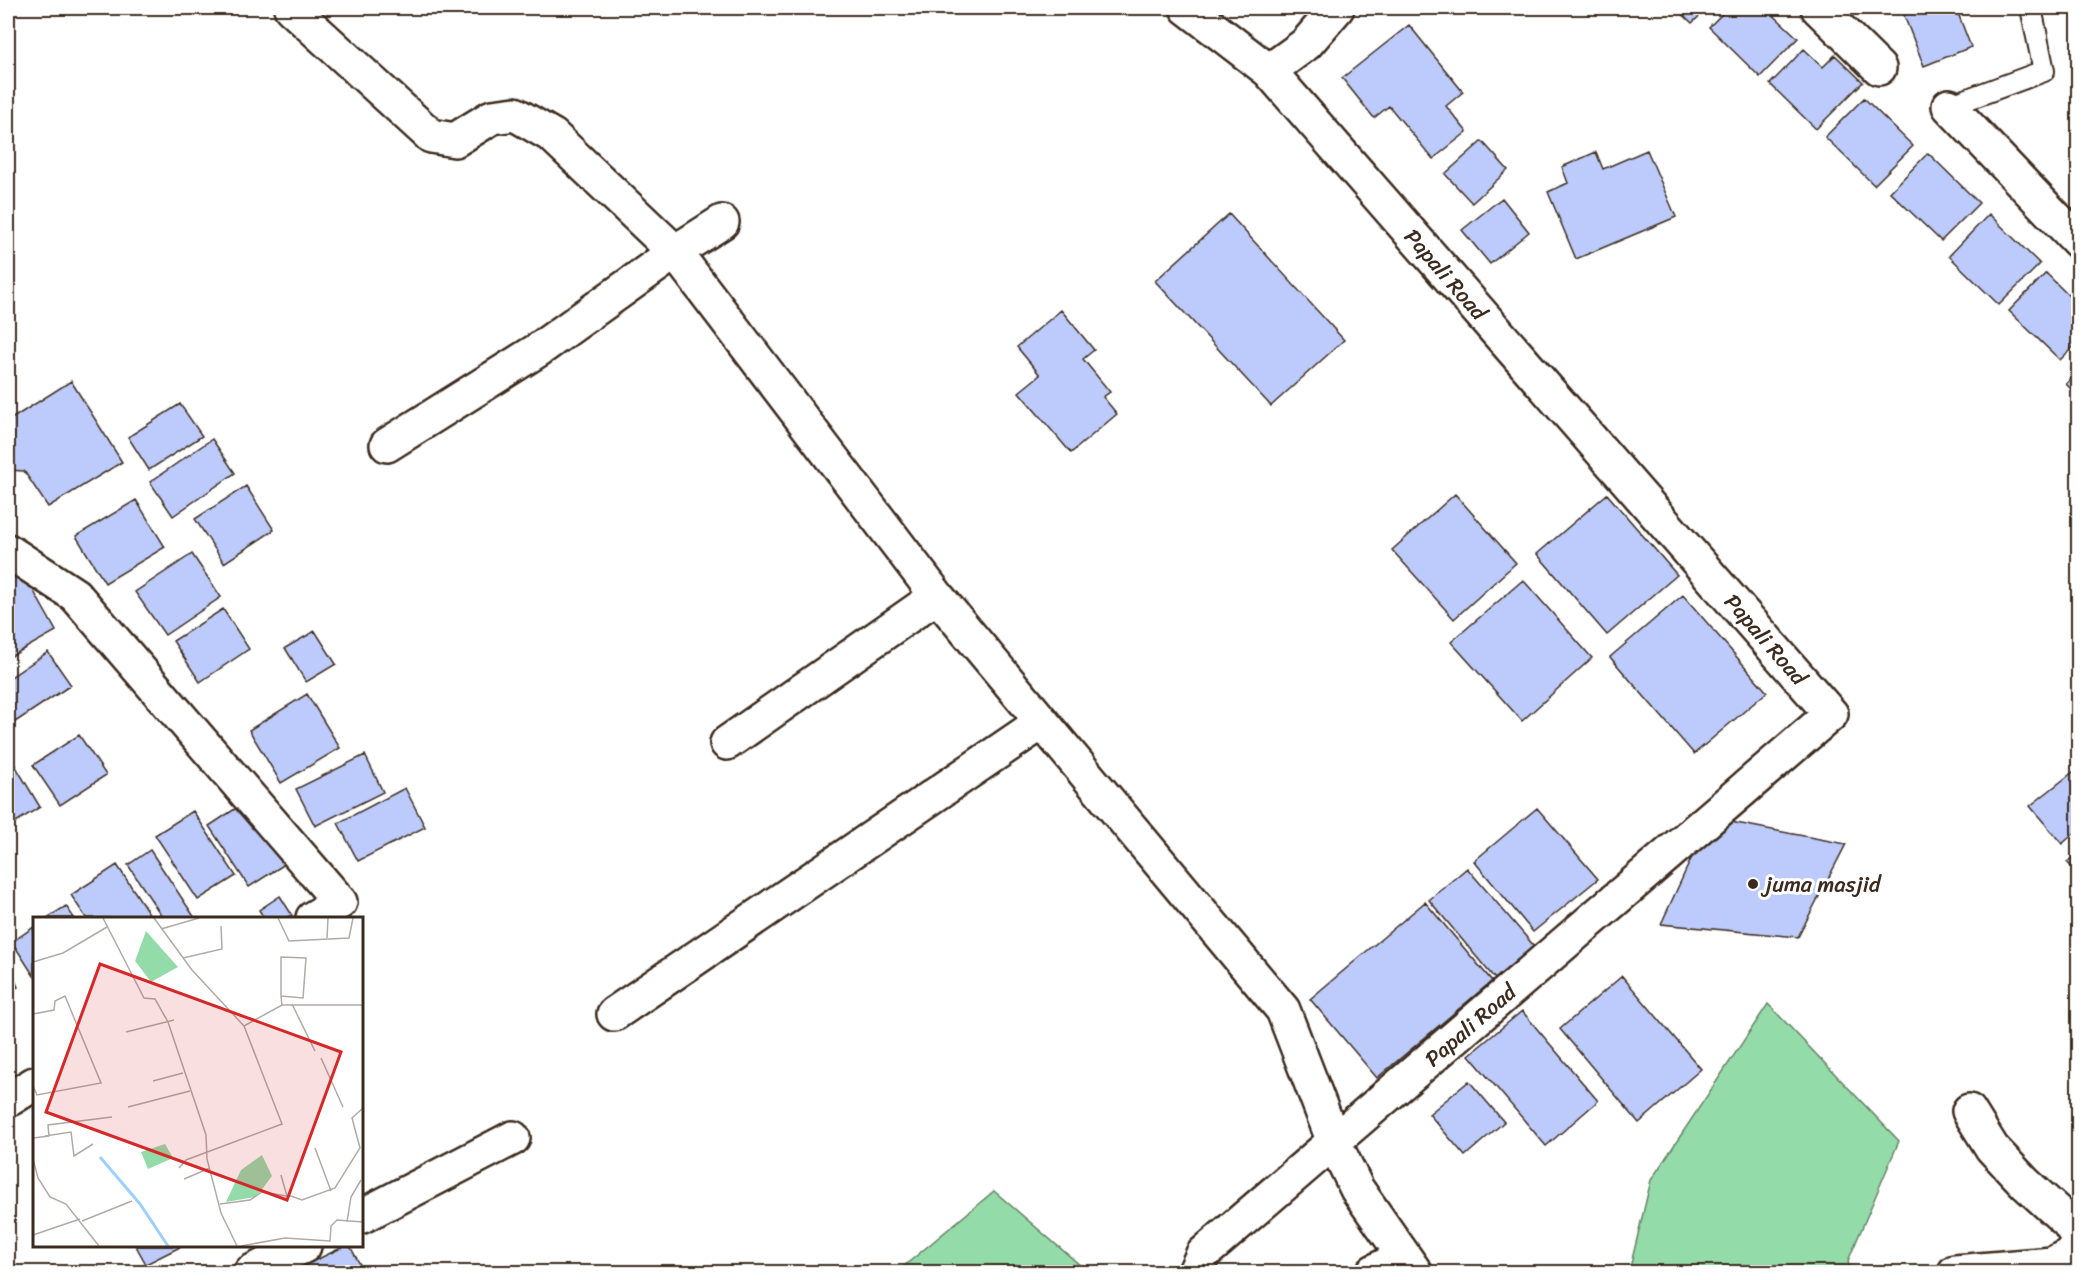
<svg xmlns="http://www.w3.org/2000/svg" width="2086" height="1280" font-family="Sriracha,sans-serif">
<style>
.green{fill:#94dbaa;stroke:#688264;stroke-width:1.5}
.building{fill:#bccbfb;stroke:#3b2a1e;stroke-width:1.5}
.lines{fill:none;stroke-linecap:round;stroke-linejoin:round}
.lane-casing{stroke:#3b2a1e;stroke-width:24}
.street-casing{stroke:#3b2a1e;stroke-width:38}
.lane{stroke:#fff;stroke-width:20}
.street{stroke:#fff;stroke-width:33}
.poi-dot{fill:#3b2a1e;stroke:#fff;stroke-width:2}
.labels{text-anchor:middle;stroke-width:6;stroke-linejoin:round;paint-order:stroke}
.street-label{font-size:22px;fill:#3b2a1e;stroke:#fff}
.poi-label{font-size:22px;fill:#3b2a1e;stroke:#fff;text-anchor:start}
.inset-river{fill:none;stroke:#9ed0fb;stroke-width:3}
.inset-road{fill:none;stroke:#b1aaa5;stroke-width:1.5}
.view{fill:#d62828;fill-opacity:0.15;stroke:#d62828;stroke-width:3}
.inset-edge{fill:none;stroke:#3b2a1e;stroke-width:3}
</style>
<rect width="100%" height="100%" fill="#fff"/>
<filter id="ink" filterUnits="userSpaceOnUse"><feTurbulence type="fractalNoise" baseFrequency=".0167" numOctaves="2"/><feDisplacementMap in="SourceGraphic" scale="12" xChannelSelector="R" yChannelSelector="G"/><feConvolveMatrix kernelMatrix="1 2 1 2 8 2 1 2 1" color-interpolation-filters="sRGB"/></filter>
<g filter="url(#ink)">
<!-- green -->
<path class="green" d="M1768 1004 1899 1141 1848 1261 1850 1272H1629L1651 1180Z
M994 1191 1088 1272H897Z"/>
<!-- building -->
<path class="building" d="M1676 8H1708L1692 23Z
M1728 8H1766L1798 38 1760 77 1709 27Z
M1901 8H1956L1971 47 1924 66Z
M1409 25 1463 92 1446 106 1467 132 1433 159 1389 106 1374 118 1342 78Z
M1804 49 1823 67 1835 55 1863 82 1816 129 1770 84Z
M1864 98 1913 146 1874 185 1825 137Z
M1482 141 1508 170 1472 203 1445 174Z
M1647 150 1676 217 1576 259 1548 192 1568 183 1562 167 1596 152 1603 169Z
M1928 153 1979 203 1941 241 1890 192Z
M1502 198 1529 232 1490 264 1462 230Z
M1229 214 1344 340 1271 406 1155 281Z
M1989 214 2040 264 1999 305 1949 256Z
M2046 273 2078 305V342L2060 360 2009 311Z
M1061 310 1094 350 1083 359 1110 392 1103 397 1117 414 1071 453 1019 392 1040 375 1017 347Z
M2078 371V396L2066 384Z
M71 381 122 462 48 507 24 471 8 470V421Z
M180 404 202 436 149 470 128 437Z
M212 439 235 473 173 516 150 482Z
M246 486 274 530 224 563 195 519Z
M1455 494 1516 563 1454 619 1392 550Z
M1607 494 1677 575 1607 635 1537 554Z
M136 500 165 547 105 583 76 536Z
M192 554 221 597 165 635 135 592Z
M14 556 56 631 8 658V560Z
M1523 580 1592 658 1522 721 1451 642Z
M1683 595 1767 692 1694 754 1610 657Z
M223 609 249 649 200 682 173 641Z
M315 631 336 664 306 682 285 648Z
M48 652 71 685 9 726 8 723V679Z
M307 694 340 748 281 783 249 730Z
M79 735 106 775 60 805 33 765Z
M9 755 40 807 8 827V756Z
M365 755 383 792 315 826 296 789Z
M2078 768V830L2062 844 2030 806Z
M405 788 425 827 358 861 338 823Z
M244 803 285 864 249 887 209 826Z
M1537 808 1598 879 1533 932 1474 861Z
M193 811 236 876 198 900 155 835Z
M1710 818 1846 844 1798 937 1661 924Z
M150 850 195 918H163L128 865Z
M2078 853V874L2067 862Z
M117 865 152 918H86L71 895Z
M1467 868 1534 946 1495 979 1429 900Z
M280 896 292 915 286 918H264L259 910Z
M1425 902 1492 981 1377 1078 1310 999Z
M66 906 74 918H47Z
M34 927V976L12 942Z
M8 964 18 987 8 991Z
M1622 976 1701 1069 1639 1123 1560 1029Z
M1522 1011 1598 1101 1546 1146 1469 1055Z
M1469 1081 1504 1122 1465 1156 1429 1114Z
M136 1246H182L146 1264Z
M345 1246H350L364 1272H291Z"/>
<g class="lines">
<!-- lane casing -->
<g class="lane-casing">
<path id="lane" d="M1949 106 2044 71 2031 8"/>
</g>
<!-- street casing -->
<g class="street-casing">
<path id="street" d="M291 8 431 136 455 140 492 117 515 114 553 136 675 252 937 596 1283 1010 1334 1142 1357 1189 1415 1272
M1187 8 1269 71 1306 44 1337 8
M1818 8 1879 68
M1949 106 2078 241
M387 445 538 350 675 252 722 222
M8 551 75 595 340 902 313 918
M727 743 937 596
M614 1014 1042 722
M8 1100 34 1084
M362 1216 513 1138
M251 1272 304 1246
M1195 1272 1203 1254 1831 714 1269 71
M1373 1272 1403 1256
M1955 1272 2052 1264 2069 1255 2077 1245 2078 1237 2068 1222 2025 1183 1992 1148 1969 1111"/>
</g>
<!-- lane -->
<use href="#lane" class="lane"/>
<!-- street -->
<use href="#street" class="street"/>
</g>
</g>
<!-- markers -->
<circle class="poi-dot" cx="1753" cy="884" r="6"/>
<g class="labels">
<!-- street labels -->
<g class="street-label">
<text transform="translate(1446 274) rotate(49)" y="8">Papali Road</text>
<text transform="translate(1766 639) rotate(49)" y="8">Papali Road</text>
<text transform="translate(1470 1025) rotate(-41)" y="8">Papali Road</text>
</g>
<!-- poi labels -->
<g class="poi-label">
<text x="1765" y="892">juma masjid</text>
</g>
</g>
<!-- overview -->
<g transform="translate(33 917)">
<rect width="330" height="330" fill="#fff"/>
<path d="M113 14 145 50 118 65 102 44ZM132 227 140 241 115 252 108 235ZM229 238 239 259 227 275 222 280 193 285 208 253Z" fill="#94dbaa"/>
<path class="inset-river" d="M67 240 107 287 135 329"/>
<path class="inset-road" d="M70 1 111 81 122 82 135 105 173 218 174 242 188 296 204 329M121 1 159 53 211 109 249 88H330M245 1 256 24 316 21 320 1M128 12 166 1M294 21 295 1M150 41 189 32 188 9M0 45 30 36 74 10M248 79 270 81 273 41 248 40V79L249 88M259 87 282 134M0 97 21 93 22 84 32 79 68 166 4 178 0 169M93 115 141 103M288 141 310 190M120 164 150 156M95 190 157 174M12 219 38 215 41 239 60 227M0 221 16 219 15 208 79 200M282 231 298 274M0 242 5 261 17 280 33 287 66 329M146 251 153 243 249 207 211 109M151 262 177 251M255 278 269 283 302 271 327 231 319 201 330 191M187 287 217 283 229 275 254 279 248 258M49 304 99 284M314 305 318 280 328 263M0 318 47 302M208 329 252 321 297 324 298 309 304 303 330 305"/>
<path class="view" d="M67 47 308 135 254 283 13 195Z"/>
<rect width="330" height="330" class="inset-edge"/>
</g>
<!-- margin -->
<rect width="2086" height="1280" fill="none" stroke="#fff" stroke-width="30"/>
<rect x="15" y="15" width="2056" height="1250" fill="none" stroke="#3b2a1e" stroke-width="2" filter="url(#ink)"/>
</svg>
